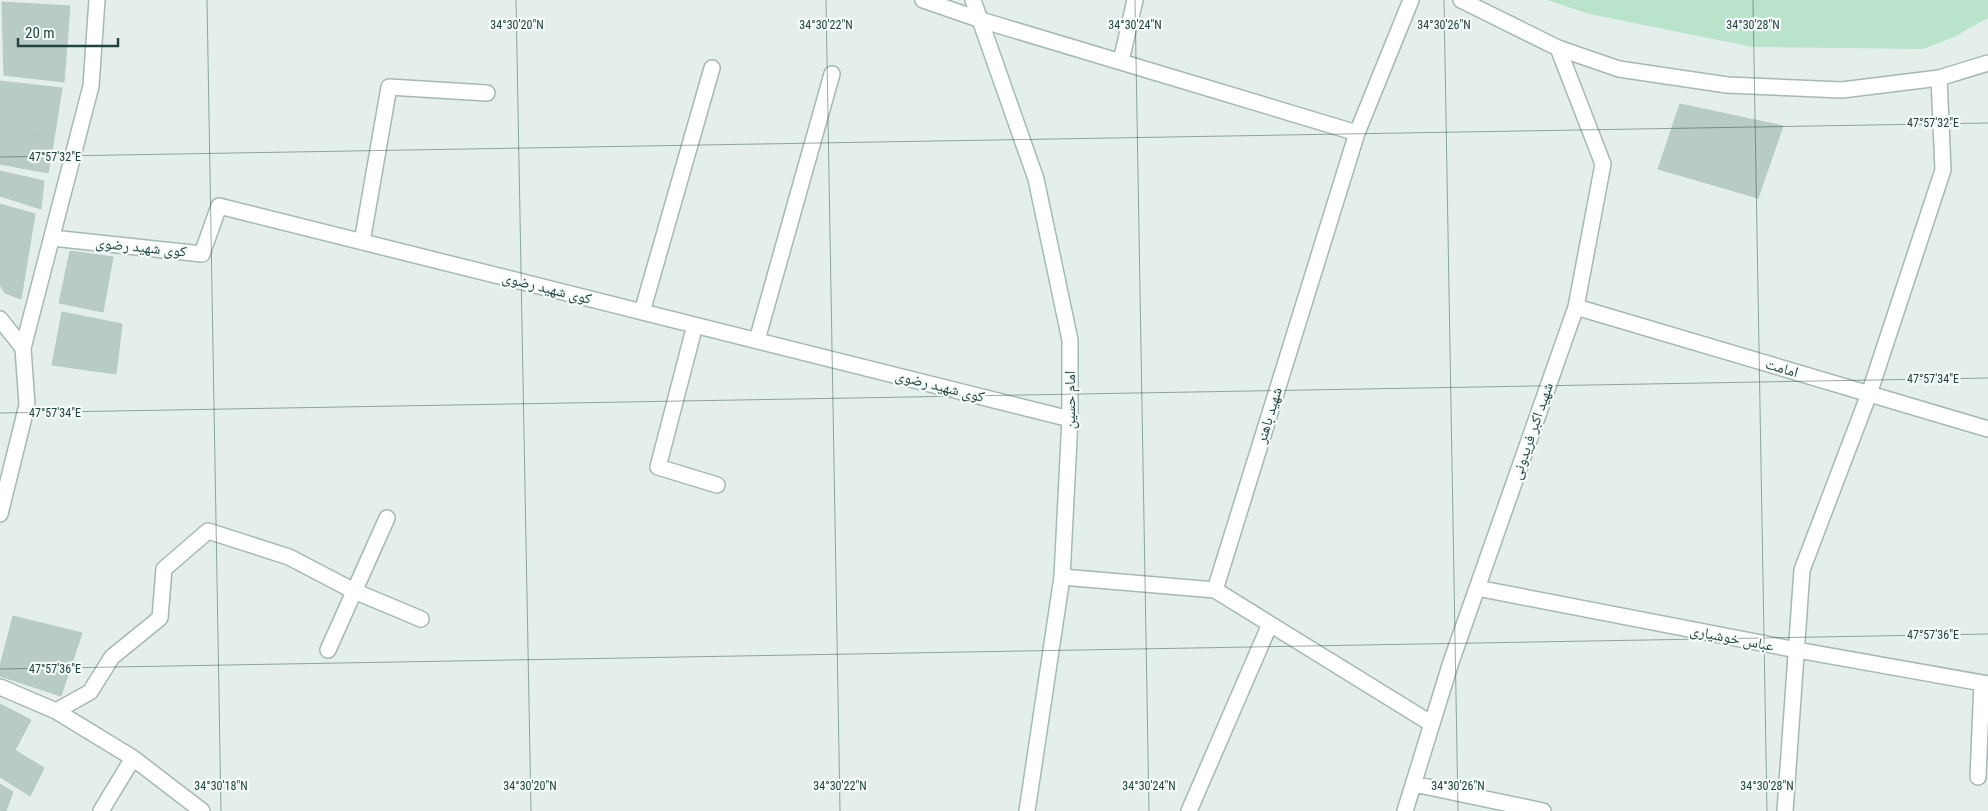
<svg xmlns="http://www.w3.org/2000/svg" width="1988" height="811" font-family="'Roboto Condensed','Noto Naskh Arabic',sans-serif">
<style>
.green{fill:#bae3cc}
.building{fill:#b9cbc6;stroke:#b5cac5}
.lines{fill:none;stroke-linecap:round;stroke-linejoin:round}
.minor-casing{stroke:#a5b8b5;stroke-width:18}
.tertiary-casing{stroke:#a5b8b5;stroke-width:18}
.secondary-casing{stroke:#a1bcb8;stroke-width:18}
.minor{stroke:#fff;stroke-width:15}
.tertiary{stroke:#fff;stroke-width:15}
.secondary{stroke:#fff;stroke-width:15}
.ticks{fill:none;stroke:#204440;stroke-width:1;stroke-opacity:0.45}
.labels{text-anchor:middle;stroke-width:4.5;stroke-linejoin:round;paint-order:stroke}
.street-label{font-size:15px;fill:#204440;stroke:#f5fbf9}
.ticks-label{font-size:12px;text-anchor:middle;fill:#204440;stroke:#f5fbf9;stroke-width:4.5;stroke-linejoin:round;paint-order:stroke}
</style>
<rect width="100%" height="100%" fill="#e4efec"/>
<!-- green -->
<path class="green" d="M1547 0H1988V18L1954 37 1923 49 1753 47 1589 14Z"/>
<!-- building -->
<path class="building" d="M2 2 70 6 64 82 4 75Z
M0 81 62 88 54 139 0 130Z
M1680 104 1783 126 1758 198 1658 169Z
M0 129 54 139 48 173 0 164Z
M0 171 44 181 41 209 0 196Z
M0 204 35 214 21 299 5 293 0 285Z
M70 251 113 257 103 312 59 303Z
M62 312 122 324 116 374 52 365Z
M13 616 82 633 61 696 0 676V666Z
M0 704 31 720 15 750 44 768 30 796 0 777Z
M0 784 13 792 6 811H0Z"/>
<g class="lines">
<!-- minor casing -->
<g class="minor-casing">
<path id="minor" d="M923 0 981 20 1357 133
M1411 0 1357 133 1215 590 1432 724
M1121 61 1135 0
M52 238 202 254 219 206 1070 419
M362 242 389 87 487 93
M1576 307 1988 429
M642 312 712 68
M695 325 658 467 717 485
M757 340 832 74
M23 348 91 86 97 0
M1062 577 1215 590
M1477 588 1797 650 1988 684
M328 650 387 518
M0 687 56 711 133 758 202 811
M56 711 90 692 112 657 160 618 164 569 208 531 289 557 354 591 421 619
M1978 777 1982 683
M1414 784 1543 811
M101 811 133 758
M1189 811 1270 624
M1405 811 1451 662 1576 307 1603 164 1558 48
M1785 811 1802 570 1869 394 1943 170 1939 78"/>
</g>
<!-- tertiary casing -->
<g class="tertiary-casing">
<path id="tertiary" d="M1461 0 1558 48 1619 69 1727 85 1842 90 1939 78 1988 63
M0 319 23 348 27 405 0 514"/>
</g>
<!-- secondary casing -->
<g class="secondary-casing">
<path id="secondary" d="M973 0 1036 179 1070 340V419L1062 577 1027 811"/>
</g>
<!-- minor -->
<use href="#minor" class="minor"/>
<!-- tertiary -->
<use href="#tertiary" class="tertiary"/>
<!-- secondary -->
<use href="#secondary" class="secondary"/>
</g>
<!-- ticks -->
<path class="ticks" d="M207 0 221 811M516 0 531 811M826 0 840 811M1135 0 1149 811M1444 0 1458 811M1753 0 1767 811M0 157 1988 123M0 413 1988 378M0 669 1988 634"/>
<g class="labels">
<!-- street labels -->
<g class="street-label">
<text transform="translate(141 247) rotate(6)" y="5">کوی شهید رضوی</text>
<text transform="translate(547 288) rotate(14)" y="5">کوی شهید رضوی</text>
<text transform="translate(1782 368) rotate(17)" y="5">امامت</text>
<text transform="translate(940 386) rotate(14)" y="5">کوی شهید رضوی</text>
<text transform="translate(1070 400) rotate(-90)" y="5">امام حسین</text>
<text transform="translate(1269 415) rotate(-73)" y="5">شهید باهنر</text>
<text transform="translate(1532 431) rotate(-71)" y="5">شهید اکبر فریدونی</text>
<text transform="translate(1732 638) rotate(11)" y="5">عباس خوشیاری</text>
</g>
</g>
<g class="ticks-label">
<text x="517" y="29">34°30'20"N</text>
<text x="826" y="29">34°30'22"N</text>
<text x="1135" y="29">34°30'24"N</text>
<text x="1444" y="29">34°30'26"N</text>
<text x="1753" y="29">34°30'28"N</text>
<text x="1933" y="127">47°57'32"E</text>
<text x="55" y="161">47°57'32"E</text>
<text x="1933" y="383">47°57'34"E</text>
<text x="55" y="417">47°57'34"E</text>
<text x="1933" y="639">47°57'36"E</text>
<text x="55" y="673">47°57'36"E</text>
<text x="221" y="790">34°30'18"N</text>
<text x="530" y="790">34°30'20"N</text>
<text x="840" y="790">34°30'22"N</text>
<text x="1149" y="790">34°30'24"N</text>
<text x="1458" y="790">34°30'26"N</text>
<text x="1767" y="790">34°30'28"N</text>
</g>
<!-- scale -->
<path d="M18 38v8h100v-8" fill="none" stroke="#204440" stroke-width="2.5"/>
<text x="25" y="38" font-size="15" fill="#204440" stroke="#f5fbf9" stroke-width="4" paint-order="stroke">20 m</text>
</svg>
